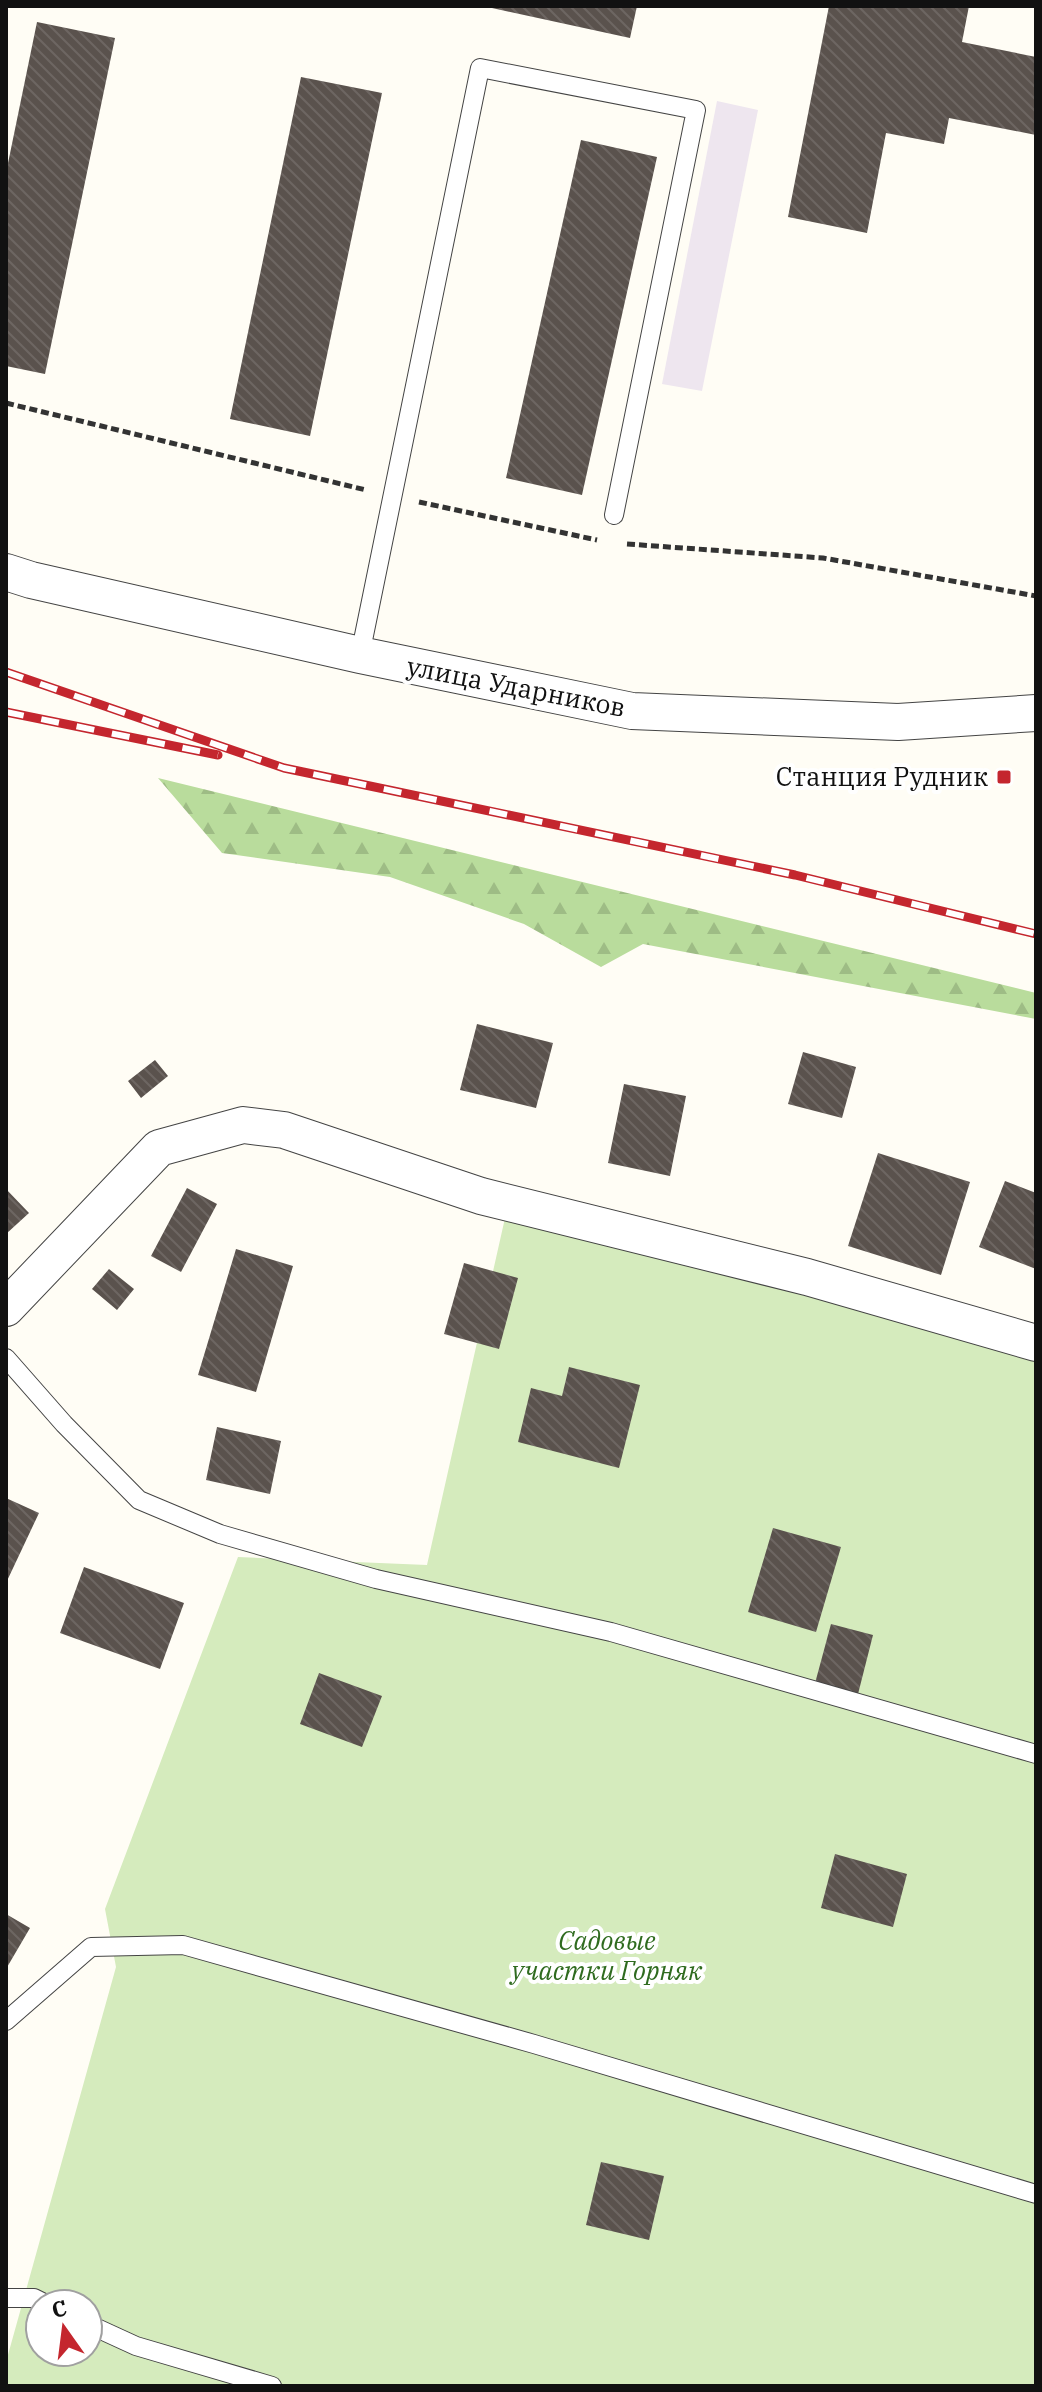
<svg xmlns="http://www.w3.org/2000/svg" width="1042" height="2392" font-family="'IBM Plex Serif',serif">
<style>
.industrial{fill:#eee6ef}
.forest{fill:url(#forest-firs)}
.garden{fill:#d5ebbd;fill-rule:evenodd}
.building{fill:url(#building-back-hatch)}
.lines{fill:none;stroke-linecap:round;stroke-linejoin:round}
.lane-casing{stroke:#444;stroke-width:20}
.street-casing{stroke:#444;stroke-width:38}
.path{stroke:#333;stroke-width:5;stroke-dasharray:8 4;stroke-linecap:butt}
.lane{stroke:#fff;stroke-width:18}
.street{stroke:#fff;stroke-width:36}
.rail-casing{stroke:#c4262e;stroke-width:9}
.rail{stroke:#fff;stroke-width:6;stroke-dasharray:18;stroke-linecap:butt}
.poi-dot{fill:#c4262e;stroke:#fff;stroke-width:3}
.labels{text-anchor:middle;stroke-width:8;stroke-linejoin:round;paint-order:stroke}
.street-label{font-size:26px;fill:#111;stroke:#fff}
.poi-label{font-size:26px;fill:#111;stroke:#fff;text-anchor:end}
.park-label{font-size:26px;font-style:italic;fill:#2f6b1f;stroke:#fff}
</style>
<defs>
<pattern id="forest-firs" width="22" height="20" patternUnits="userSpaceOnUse" patternTransform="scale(2)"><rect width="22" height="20" fill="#b9dc9c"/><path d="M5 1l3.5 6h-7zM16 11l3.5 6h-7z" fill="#9ebc85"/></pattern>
<pattern id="building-back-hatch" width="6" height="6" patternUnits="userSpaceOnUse" patternTransform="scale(2)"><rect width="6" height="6" fill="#5a524d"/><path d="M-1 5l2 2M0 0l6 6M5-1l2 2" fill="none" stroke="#6d6662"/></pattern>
</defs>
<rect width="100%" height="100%" fill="#fffdf5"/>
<!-- industrial -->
<path class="industrial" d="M717 101 758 110 702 391 662 384Z"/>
<!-- forest -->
<path class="forest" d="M158 778 1036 993V1019L643 944 601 967 524 924 390 877 222 853Z"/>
<!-- garden -->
<path class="garden" d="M505 1218 1036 1355V2386H6V2362L116 1967 105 1909 238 1557 427 1565ZM40 2304H88V2352H40Z"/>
<!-- building -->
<path class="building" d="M483 6H637L630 38Z
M829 6H969L962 42 1036 57V135L949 118 944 144 886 133 867 233 788 217Z
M37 22 115 38 45 374 6 366V173Z
M301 77 382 93 310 436 230 419Z
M581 140 657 157 582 495 506 478Z
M477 1024 553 1043 536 1108 460 1090Z
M803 1052 856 1067 842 1118 788 1104Z
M155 1060 168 1076 141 1098 128 1081Z
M624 1084 686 1096 670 1176 608 1163Z
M878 1153 970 1182 941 1275 848 1246Z
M1005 1181 1036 1193V1269L979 1247Z
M187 1188 217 1204 181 1272 151 1256Z
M6 1189 29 1213 6 1234Z
M236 1249 293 1266 256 1392 198 1375Z
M464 1263 518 1278 499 1349 444 1334Z
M109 1269 134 1289 117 1310 92 1289Z
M569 1367 640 1385 619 1468 518 1442 531 1388 562 1396Z
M217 1427 281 1441 270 1494 206 1480Z
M6 1498 39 1513 6 1583Z
M773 1528 841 1547 816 1632 748 1612Z
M84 1567 184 1603 160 1669 60 1633Z
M831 1624 873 1635 857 1698 814 1687Z
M319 1673 382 1696 362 1747 300 1724Z
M835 1854 907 1874 893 1927 821 1908Z
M6 1914 30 1928 6 1969Z
M601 2162 664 2176 649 2240 586 2225Z"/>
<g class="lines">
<!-- lane casing -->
<g class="lane-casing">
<path id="lane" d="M360 655 480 68 696 110 614 515
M6 1358 64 1424 139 1500 220 1534 376 1579 611 1632 1036 1754
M6 2021 91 1947 183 1945 534 2044 1036 2194
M6 2298H34L46 2304
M88 2324 136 2346 272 2386"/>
</g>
<!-- street casing -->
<g class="street-casing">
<path id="street" d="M6 572 31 580 360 655 632 711 898 722 1036 713
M6 1308 159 1148 243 1125 284 1130 481 1196 807 1277 1036 1343"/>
</g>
<!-- path -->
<path class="path" d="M6 403 366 490
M419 502 597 540
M627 544 823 558 1036 596"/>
<!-- lane -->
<use href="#lane" class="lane"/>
<!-- street -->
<use href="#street" class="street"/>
<!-- rail casing -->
<g class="rail-casing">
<path id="rail" d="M6 672 284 768 795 875 1036 934
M6 712 218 755"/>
</g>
<!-- rail -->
<use href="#rail" class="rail"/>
</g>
<!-- markers -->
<rect class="poi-dot" x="996" y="769" width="16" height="16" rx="4"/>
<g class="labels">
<!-- street labels -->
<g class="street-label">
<text transform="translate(516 687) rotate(11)" y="9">улица Ударников</text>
</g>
<!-- poi labels -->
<g class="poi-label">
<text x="988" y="786">Станция Рудник</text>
</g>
<!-- park labels -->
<g class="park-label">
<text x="607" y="1950">Садовые<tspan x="607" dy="30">участки Горняк</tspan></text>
</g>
</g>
<!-- border -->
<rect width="1042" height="2392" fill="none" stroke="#111111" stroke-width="16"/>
<!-- north arrow -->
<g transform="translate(64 2328) rotate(346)"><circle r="38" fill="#ffffff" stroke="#a0a0a0" stroke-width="2"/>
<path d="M0-6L14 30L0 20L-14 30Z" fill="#c4262e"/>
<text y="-12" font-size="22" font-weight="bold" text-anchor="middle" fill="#111111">С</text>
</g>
</svg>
